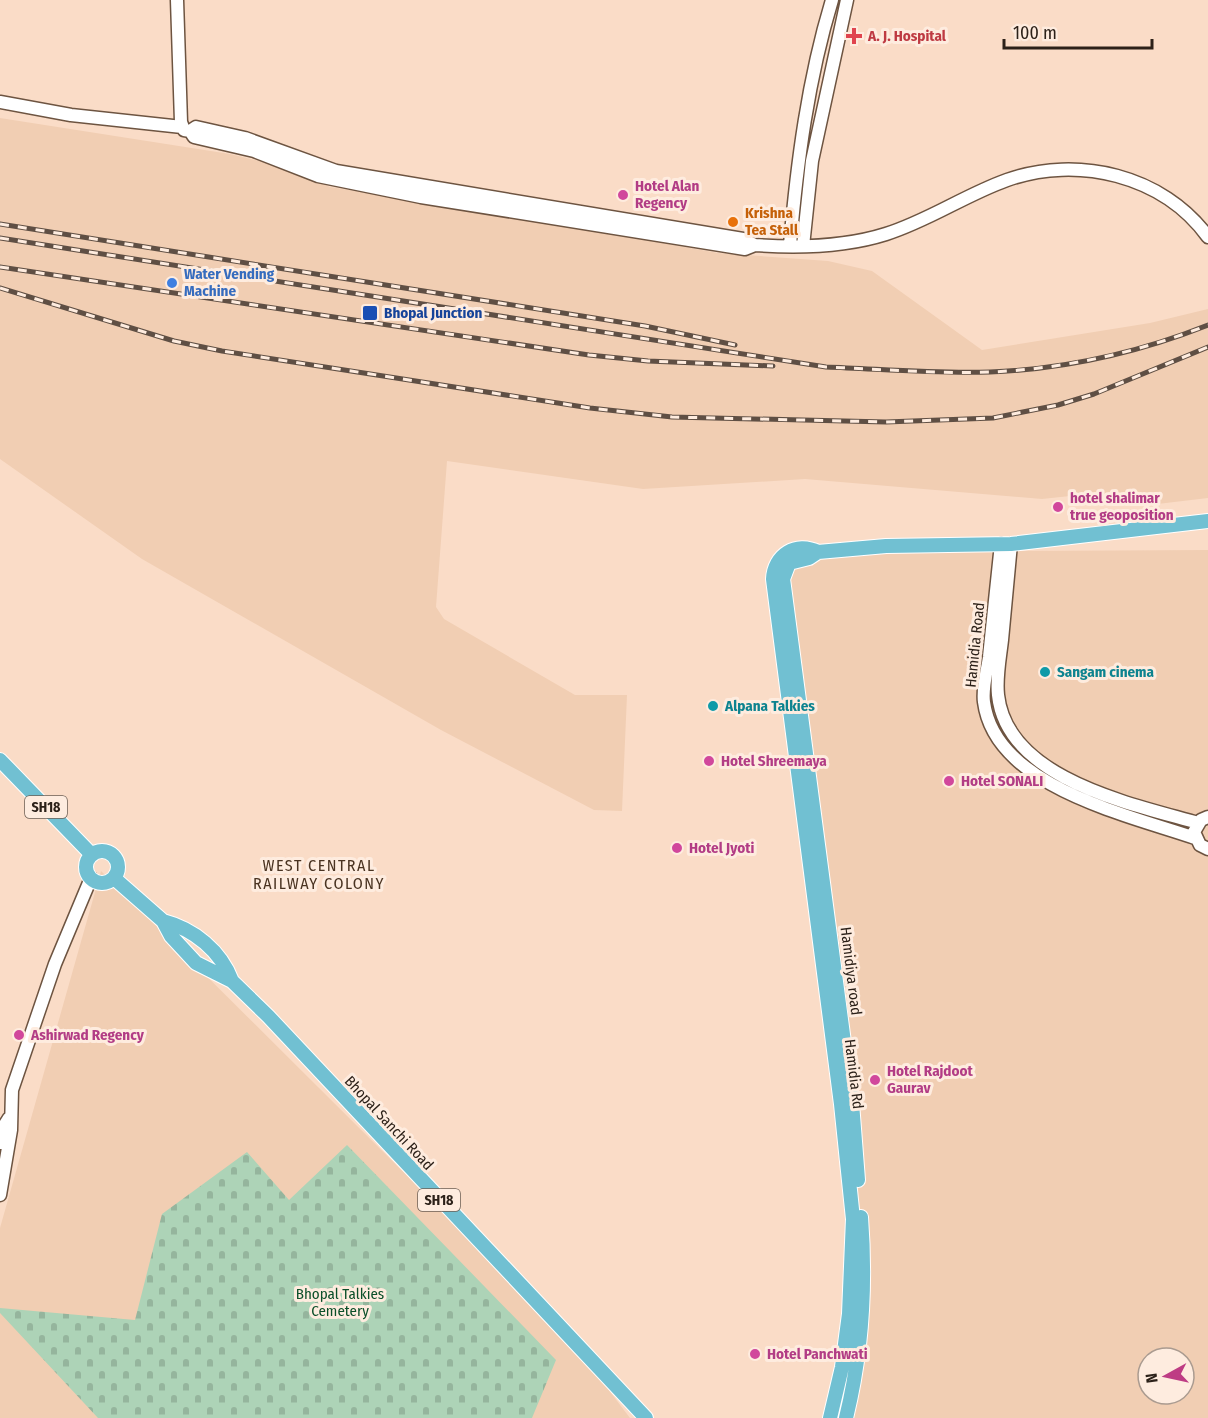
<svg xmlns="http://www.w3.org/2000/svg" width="1208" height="1418" font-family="'Fira Sans Condensed',sans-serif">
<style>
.built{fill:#f1ceb3;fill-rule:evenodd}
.cemetery{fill:url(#cemetery-stones)}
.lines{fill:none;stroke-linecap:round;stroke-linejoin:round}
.secondary-casing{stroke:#6d5441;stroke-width:15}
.primary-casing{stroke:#fff;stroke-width:16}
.secondary{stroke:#fff;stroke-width:12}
.primary{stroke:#71c0d2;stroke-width:14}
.rail-casing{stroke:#5f4f44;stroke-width:5}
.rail{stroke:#feecdf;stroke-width:3;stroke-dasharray:9;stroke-linecap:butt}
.health-dot{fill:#e0444e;stroke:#feecdf;stroke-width:2}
.hotel-dot{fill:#d1479c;stroke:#feecdf;stroke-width:2}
.food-dot{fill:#e8710a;stroke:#feecdf;stroke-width:2}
.shop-dot{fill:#3f7fe0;stroke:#feecdf;stroke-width:2}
.transit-dot{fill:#1a4fb4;stroke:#feecdf;stroke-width:2}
.culture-dot{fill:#0f9aa8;stroke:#feecdf;stroke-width:2}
.labels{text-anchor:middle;stroke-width:6;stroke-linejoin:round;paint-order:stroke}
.shield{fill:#feecdf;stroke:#6b5e54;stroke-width:1.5}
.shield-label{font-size:14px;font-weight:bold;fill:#2c2119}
.health-label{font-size:15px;font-weight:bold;fill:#be3a42;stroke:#feecdf;text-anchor:start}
.hotel-label{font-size:15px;font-weight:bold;fill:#b23c85;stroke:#feecdf;text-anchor:start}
.food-label{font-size:15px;font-weight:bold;fill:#c56008;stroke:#feecdf;text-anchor:start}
.shop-label{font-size:15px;font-weight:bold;fill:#366cbe;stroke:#feecdf;text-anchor:start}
.transit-label{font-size:15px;font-weight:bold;fill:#164399;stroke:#feecdf;text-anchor:start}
.street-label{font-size:15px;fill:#2c2119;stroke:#feecdf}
.culture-label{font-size:15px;font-weight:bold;fill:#0d838f;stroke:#feecdf;text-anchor:start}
.park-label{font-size:15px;fill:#0b4f29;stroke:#feecdf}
.neighbourhood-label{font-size:16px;letter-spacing:1.5px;fill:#4a3321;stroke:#feecdf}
</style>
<defs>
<pattern id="cemetery-stones" width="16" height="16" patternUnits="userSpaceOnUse" patternTransform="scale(1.5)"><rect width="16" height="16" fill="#add3b7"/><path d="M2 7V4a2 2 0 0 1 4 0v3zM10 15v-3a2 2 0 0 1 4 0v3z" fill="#95b59d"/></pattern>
</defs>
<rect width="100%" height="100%" fill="#fadcc7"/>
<!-- built -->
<path class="built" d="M0 118 230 154 280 166 330 187 466 208 718 253 828 261 872 271 982 350 1150 323 1208 309V498L1149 505 1070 496 1042 499 805 479 643 489 447 461 436 607 444 619 575 695H627L622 811 594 810 441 730 142 559 0 459Z
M1208 550V1418H830L856 1294 779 552ZM1148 1358H1184V1394H1148Z
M101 871 567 1335 630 1418H0V1228Z"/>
<!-- cemetery -->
<path class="cemetery" d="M347 1145 556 1360 532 1418H98L0 1313V1308L135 1320 162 1214 247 1152 289 1200Z"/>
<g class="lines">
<!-- secondary casing -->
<g class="secondary-casing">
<path id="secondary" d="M177 0 181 122 184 130 190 131 194 137 254 151 318 176 421 197 745 249 755 245C797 248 845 247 886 234 928 221 965 195 1007 180 1077 155 1163 175 1208 237
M0 102 71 115 182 127
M190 131 196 127 245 138 336 171 743 239 755 245
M790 245C797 163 808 79 832 0
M803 246 812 161 847 0
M1001 544C997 581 993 619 989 657 987 671 982 688 984 702 995 787 1129 815 1195 838
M1011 544C1008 576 1005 608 1002 640 1000 658 996 677 998 695 1007 779 1132 804 1198 823
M1208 817 1201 820 1194 832 1200 845 1208 849
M0 1143 2 1129 9 1118
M0 1195 11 1130 12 1090 55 964 91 878"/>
</g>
<!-- primary casing -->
<g class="primary-casing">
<path id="primary" d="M818 552 809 558 789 563 783 579 852 1103 858 1180
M0 760 92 855
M86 867a16 16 0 1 1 32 0a16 16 0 1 1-32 0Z
M114 878 163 921 171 936 196 963 232 981 268 1016 646 1418
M163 921C194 929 221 951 232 981
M830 1418 842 1367 849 1314 853 1219 841 1104 773 579C774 555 796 541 818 552L886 546 1011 544 1208 521
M846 1418C862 1353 866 1283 861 1217"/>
</g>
<!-- secondary -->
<use href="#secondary" class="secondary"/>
<!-- primary -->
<use href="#primary" class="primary"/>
<!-- rail casing -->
<g class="rail-casing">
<path id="rail" d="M0 224 645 326 735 345
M0 238 826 367C881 369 936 374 990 372 1064 369 1140 352 1208 325
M0 267 589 355 648 361 773 366
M0 288 174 341 222 351 590 408 672 417 886 422 993 418 1058 405 1094 394 1208 347"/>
</g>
<!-- rail -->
<use href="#rail" class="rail"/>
</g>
<!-- markers -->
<path class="health-dot" d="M851 27h6v6h6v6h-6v6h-6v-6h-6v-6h6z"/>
<g class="hotel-dot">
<circle cx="623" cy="195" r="6"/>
<circle cx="1058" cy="507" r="6"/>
<circle cx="709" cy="761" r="6"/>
<circle cx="949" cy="781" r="6"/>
<circle cx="677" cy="848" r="6"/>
<circle cx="19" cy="1035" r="6"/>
<circle cx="875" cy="1080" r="6"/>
<circle cx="755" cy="1354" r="6"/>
</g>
<circle class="food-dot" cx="733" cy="222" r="6"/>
<circle class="shop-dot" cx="172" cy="283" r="6"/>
<rect class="transit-dot" x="362" y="305" width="16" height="16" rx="3"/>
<g class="culture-dot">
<circle cx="1045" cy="672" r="6"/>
<circle cx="713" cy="706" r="6"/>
</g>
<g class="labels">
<!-- shield labels -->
<g class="shield">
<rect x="25" y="796" width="42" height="22" rx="4.5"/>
<rect x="418" y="1189" width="42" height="22" rx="4.5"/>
</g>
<g class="shield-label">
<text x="46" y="812">SH18</text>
<text x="439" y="1205">SH18</text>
</g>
<!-- health labels -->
<g class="health-label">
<text x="868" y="41">A. J. Hospital</text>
</g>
<!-- hotel labels -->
<g class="hotel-label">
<text x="635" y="191">Hotel Alan<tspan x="635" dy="17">Regency</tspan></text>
<text x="1070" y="503">hotel shalimar<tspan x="1070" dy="17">true geoposition</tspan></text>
<text x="721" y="766">Hotel Shreemaya</text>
<text x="961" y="786">Hotel SONALI</text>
<text x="689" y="853">Hotel Jyoti</text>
<text x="31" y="1040">Ashirwad Regency</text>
<text x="887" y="1076">Hotel Rajdoot<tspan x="887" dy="17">Gaurav</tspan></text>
<text x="767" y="1359">Hotel Panchwati</text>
</g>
<!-- food labels -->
<g class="food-label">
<text x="745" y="218">Krishna<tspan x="745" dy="17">Tea Stall</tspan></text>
</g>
<!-- shop labels -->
<g class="shop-label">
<text x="184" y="279">Water Vending<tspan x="184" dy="17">Machine</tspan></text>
</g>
<!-- transit labels -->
<g class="transit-label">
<text x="384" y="318">Bhopal Junction</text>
</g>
<!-- street labels -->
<g class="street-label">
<text transform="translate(975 645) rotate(-84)" y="5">Hamidia Road</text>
<text transform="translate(851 971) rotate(83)" y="5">Hamidiya road</text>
<text transform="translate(854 1074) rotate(83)" y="5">Hamidia Rd</text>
<text transform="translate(389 1123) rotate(47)" y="5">Bhopal Sanchi Road</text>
</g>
<!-- culture labels -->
<g class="culture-label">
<text x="1057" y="677">Sangam cinema</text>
<text x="725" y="711">Alpana Talkies</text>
</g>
<!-- park labels -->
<g class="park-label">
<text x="340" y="1299">Bhopal Talkies<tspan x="340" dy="17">Cemetery</tspan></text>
</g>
<!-- neighbourhood labels -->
<g class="neighbourhood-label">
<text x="319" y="871">WEST CENTRAL<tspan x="319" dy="18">RAILWAY COLONY</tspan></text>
</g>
</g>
<!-- north arrow -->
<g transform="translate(1166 1376) rotate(262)"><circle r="28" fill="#feecdf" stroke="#aa9b90" stroke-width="1.5"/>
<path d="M0-4.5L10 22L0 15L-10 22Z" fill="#be3c84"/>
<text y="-9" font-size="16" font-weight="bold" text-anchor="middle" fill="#2c2119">N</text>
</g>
<!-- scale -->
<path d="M1004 39v9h148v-9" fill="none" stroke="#2c2119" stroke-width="3"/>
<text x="1013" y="39" font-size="18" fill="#2c2119" stroke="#feecdf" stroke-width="4.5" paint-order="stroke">100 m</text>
</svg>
